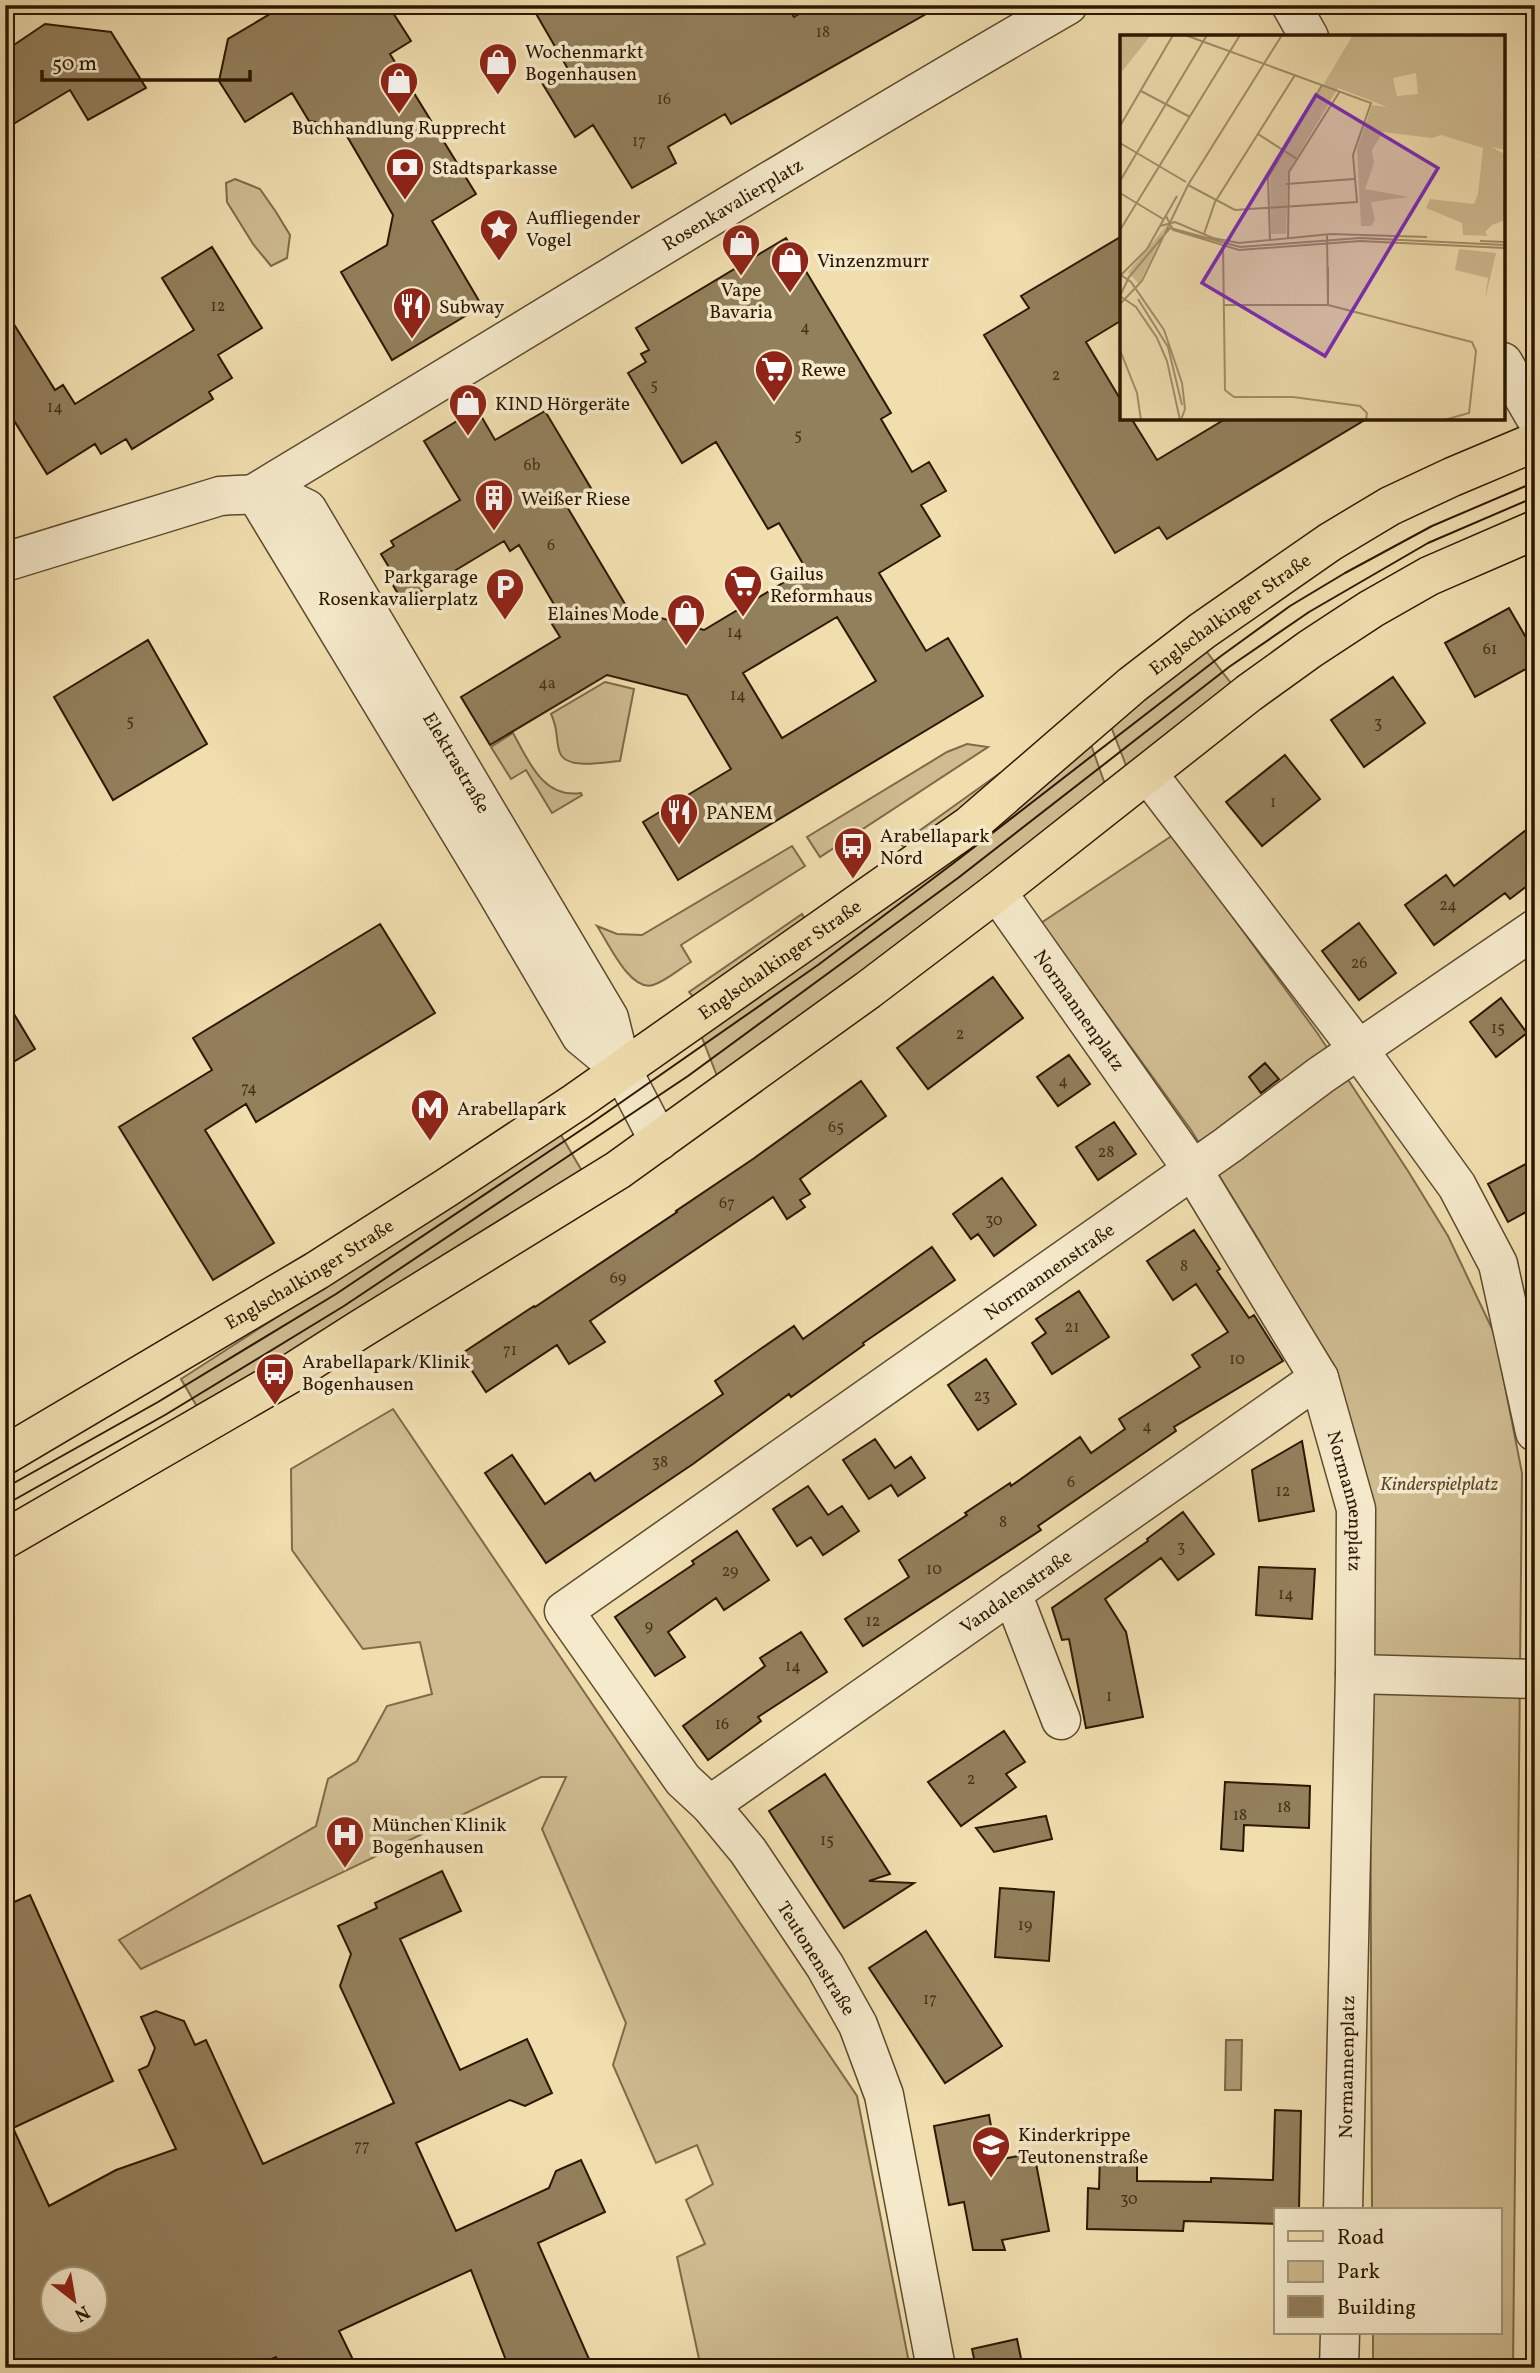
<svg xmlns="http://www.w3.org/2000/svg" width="1540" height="2373" font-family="Vollkorn,serif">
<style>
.green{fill:#cfbc91;stroke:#7e6a48;stroke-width:2}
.water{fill:#ad9b74;stroke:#796746;stroke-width:2}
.building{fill:#927f5b;stroke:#2c1800;stroke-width:2;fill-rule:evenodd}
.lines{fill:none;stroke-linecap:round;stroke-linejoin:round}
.minor-casing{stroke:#5d4a2c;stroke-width:41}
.major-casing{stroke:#2c1800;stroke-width:41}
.minor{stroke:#f5eacb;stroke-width:38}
.major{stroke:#f0deaf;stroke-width:38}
.tram{stroke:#2c1800;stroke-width:2}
.labels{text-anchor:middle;stroke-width:7;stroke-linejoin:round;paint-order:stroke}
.number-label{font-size:16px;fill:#463217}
.poi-label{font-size:19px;fill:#2c1800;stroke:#f5eacb;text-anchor:start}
.street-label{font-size:19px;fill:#2c1800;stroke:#f5eacb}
.park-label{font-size:19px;font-style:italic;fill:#5d492c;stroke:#f5eacb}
.inset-road{fill:none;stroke:#a28f69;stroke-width:2}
.view{fill:#7b2cbf;fill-opacity:0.15;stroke:#7b2cbf;stroke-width:3.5}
.inset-edge{fill:none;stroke:#2c1800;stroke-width:3.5}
</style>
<rect width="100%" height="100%" fill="#f0deaf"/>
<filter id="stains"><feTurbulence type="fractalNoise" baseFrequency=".00286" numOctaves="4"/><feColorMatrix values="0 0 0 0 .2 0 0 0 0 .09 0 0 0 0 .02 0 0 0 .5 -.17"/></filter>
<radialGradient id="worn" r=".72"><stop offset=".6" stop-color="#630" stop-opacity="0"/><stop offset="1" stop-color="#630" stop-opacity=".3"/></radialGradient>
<!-- green -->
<path class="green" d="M235 179 260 189 276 212 290 235 287 258 271 266 253 244 227 202 226 183Z
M1203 647 1234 687 1129 773 1110 724Z
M605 682 634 689 620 761C605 762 566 770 560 753 555 740 559 730 551 714Z
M513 733C528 760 543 799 581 793L582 795 552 813 526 770 511 779 491 747Z
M1089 739 1107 790 719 1081 701 1035Z
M967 744 988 747 820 857 807 837 947 752Z
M1000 773 1005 779 906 850 901 844Z
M1173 835 1318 1034 1408 1171 1448 1236 1495 1335 1522 1473 1513 2368H1373V2333H1500V2210H1372L1370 1702 1334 1375 1260 1242 1191 1130 1041 923Z
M792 846 805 866 681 945 691 962C679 969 666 981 653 985 630 992 608 942 597 926L617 934 642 935Z
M802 914 807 922 694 998 689 992Z
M558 1130 582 1171 199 1410 181 1379 288 1310 314 1288Z
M393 1409 857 2096 910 2368H701L677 2257 705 2244 686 2200 713 2184 697 2145 656 2163 613 2065 626 2023 542 1829 566 1777H541L141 1969 119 1940 316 1826 328 1779 357 1761 387 1706 432 1694 420 1642 363 1649 292 1550 291 1469Z"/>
<!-- water -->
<path class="water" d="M1226 2040H1242L1241 2090H1225Z"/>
<!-- building -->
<path class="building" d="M285 5H388L411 41 390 54 476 194 432 221 482 306 392 360 341 272 387 245 393 215 341 126 309 121 292 93 245 122 219 81 228 39Z
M531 5H770L780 8 786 5 794 17 814 5H942L731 124 725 114 668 147 676 163 632 188 593 125 575 137 542 83 568 69Z
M45 24 111 32 146 88 88 120 70 90 5 129V51Z
M1122 236V320L1086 342 1122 402V418H1131L1157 460 1227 418H1368L1167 539 1159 527 1115 553 984 335 1029 308 1021 296Z
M786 238 891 413 881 419 912 472 929 462 946 491 921 505 940 536 879 573 926 651 948 638 983 696 678 880 643 822 731 769 687 695 607 675 490 745 461 697 560 637 552 624 562 618 519 545 510 551 504 541 403 602 385 572 390 569 381 554 394 546 391 541 460 500 424 441 477 409 495 440 545 411 592 490 566 505 628 609 704 630 806 569 779 523 768 529 716 442 682 463 628 373 646 362 641 354 649 350 636 328ZM837 617 876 681 782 738 743 673Z
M212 247 262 328 218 355 232 378 209 392 213 399 132 449 126 439 101 454 95 444 47 474 5 406V310L55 390 63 385 75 404 194 330 162 278Z
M1509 608 1535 653V664L1475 697 1445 643Z
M148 640 207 744 113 800 54 697Z
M1393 677 1425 723 1364 767 1331 720Z
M1285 755 1320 799 1262 846 1226 802Z
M1535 823V880L1510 899 1505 893 1434 945 1405 905 1446 875 1454 886Z
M1359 923 1396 973 1359 1000 1322 951Z
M380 924 435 1013 256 1122 246 1104 205 1130 274 1243 213 1280 119 1127 212 1070 193 1038Z
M993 977 1023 1018 928 1089 897 1048Z
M1501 998 1527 1033 1496 1057 1470 1022Z
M5 999 35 1049 5 1067Z
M1069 1055 1090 1084 1058 1106 1037 1077Z
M1265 1063 1279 1079 1261 1093 1249 1077Z
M861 1081 886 1116 800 1179 810 1194 800 1200 805 1207 787 1219 773 1197 590 1321 605 1342 569 1364 557 1345 486 1392 461 1354 534 1306 535 1307 677 1212 676 1211 753 1159Z
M1114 1122 1136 1154 1098 1180 1076 1147Z
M1535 1159V1207L1508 1222 1488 1184Z
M1002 1178 1036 1225 994 1256 978 1234 971 1239 953 1214Z
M1194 1230 1220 1269 1217 1271 1249 1318 1254 1315 1283 1361 1174 1427 1176 1431 1038 1526 1041 1530 863 1646 845 1619 909 1577 899 1560 967 1515 965 1513 1010 1483 1011 1486 1080 1437 1091 1453 1125 1429 1119 1419 1200 1367 1192 1355 1228 1332 1196 1284 1173 1300 1147 1261Z
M932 1247 955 1280 863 1343 864 1345 791 1397 789 1394 693 1464 546 1563 485 1473 512 1455 545 1504 590 1473 595 1481 723 1394 715 1381 759 1350 794 1326 803 1339Z
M1079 1291 1109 1337 1052 1374 1032 1343 1046 1333 1036 1319Z
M986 1359 1016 1404 978 1430 948 1385Z
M875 1439 895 1468 911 1457 925 1478 898 1496 891 1485 869 1499 843 1460Z
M1302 1441 1314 1511 1259 1521 1252 1470Z
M808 1486 828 1515 842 1506 859 1531 823 1555 811 1537 797 1546 773 1509Z
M1183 1512 1214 1554 1178 1580 1161 1558 1105 1599 1126 1632 1143 1717 1086 1728 1069 1639 1062 1640 1052 1608 1148 1541 1147 1539Z
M737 1531 769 1580 724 1610 716 1598 668 1632 685 1657 655 1676 615 1617 694 1564 692 1561Z
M1259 1567 1315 1569 1312 1619 1256 1615Z
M801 1632 827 1672 758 1717 761 1721 708 1760 683 1726 765 1666 760 1658Z
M1004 1731 1025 1762 1006 1774 1016 1787 961 1826 928 1782Z
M825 1774 890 1874 869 1881 914 1883 844 1928 769 1811Z
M1225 1782 1310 1786 1309 1828 1244 1825 1243 1851 1221 1849Z
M1046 1816 1052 1839 994 1852 976 1828Z
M442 1871 461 1911 400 1939 460 2070 527 2039 552 2093 525 2106 510 2100 416 2143 456 2231 549 2188 556 2171 581 2160 605 2212 538 2243 589 2359 571 2368H509L471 2270 339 2331 357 2368H280L276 2357 250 2368H5V1906L30 1895 113 2081 13 2128 49 2206 116 2170 176 2149 139 2070 148 2066 155 2048 141 2017 156 2011 184 2021 195 2045 206 2040 263 2164 394 2103 340 1986 351 1954 338 1926 377 1908 375 1903ZM52 2278H94V2320H52Z
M1000 1888 1054 1892 1049 1961 995 1957Z
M926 1931 1002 2046 945 2083 869 1968Z
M1275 2110 1301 2111 1299 2210H1276V2224L1184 2221 1183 2231 1087 2229 1088 2188 1099 2189 1100 2154 1137 2155V2181L1211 2182V2178L1273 2180Z
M989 2115 997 2160 1034 2153 1049 2231 1002 2240 1005 2250H973L964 2202 949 2205 934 2126Z
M1017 2339 1023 2368H976L972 2349Z"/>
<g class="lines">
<!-- minor casing -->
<g class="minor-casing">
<g id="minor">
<path d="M1291 5 1309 37"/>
<path d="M1503 362 1535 417"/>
<path id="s1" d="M255 493C526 330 794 163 1068 5"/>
<path d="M255 493 494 888 581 1036 622 1070"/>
<path id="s2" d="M5 562 220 496C255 493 275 492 307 509L609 1018 622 1070 659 1141"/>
<path d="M1148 774 1358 1049 1457 1186 1498 1264 1535 1432"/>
<path id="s3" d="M997 892 1192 1169 1319 1378 1356 1509 1355 1674 1343 2210"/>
<path d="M1012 1593 1061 1720"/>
<path d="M1355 1674 1535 1679"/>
<path id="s4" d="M710 1805 1319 1378"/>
<path id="s5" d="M936 2368 884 2095 858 2025 825 1966 748 1851 710 1805 683 1780 564 1611 1228 1145 1321 1075 1535 929"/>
<path d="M1339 2368 1340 2333"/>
</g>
</g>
<!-- major casing -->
<g class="major-casing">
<g id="major">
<path id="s6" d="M5 1455 316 1271 446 1188 576 1102 970 825 1132 685 1202 631 1330 542 1390 506 1452 477 1535 442"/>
<path d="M5 1539 290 1374 359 1330 618 1170 868 990 997 892 1249 693 1310 649 1371 609 1429 576 1535 530"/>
</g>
</g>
<!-- minor -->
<use href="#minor" class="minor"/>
<!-- major -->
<use href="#major" class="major"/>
<!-- tram -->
<path class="tram" d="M5 1488 158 1402 336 1294 590 1124 818 965 951 865 1221 656 1290 606 1345 573 1432 526 1535 482
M5 1505 165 1415 344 1306 688 1076 958 878 1229 667 1309 612 1428 543 1535 497"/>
</g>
<!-- icons -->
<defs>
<g id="shop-pin" transform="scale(2.0125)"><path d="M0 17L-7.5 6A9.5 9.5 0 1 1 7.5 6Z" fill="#8f2418" stroke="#f5eacb"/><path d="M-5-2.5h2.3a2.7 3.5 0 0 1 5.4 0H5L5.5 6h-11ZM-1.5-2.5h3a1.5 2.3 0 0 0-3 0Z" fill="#fff"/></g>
<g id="bank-pin" transform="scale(2.0125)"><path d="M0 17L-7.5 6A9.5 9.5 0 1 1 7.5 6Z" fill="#8f2418" stroke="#f5eacb"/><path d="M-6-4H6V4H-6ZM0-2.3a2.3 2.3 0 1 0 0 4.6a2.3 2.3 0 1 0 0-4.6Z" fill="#fff"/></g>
<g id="sight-pin" transform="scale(2.0125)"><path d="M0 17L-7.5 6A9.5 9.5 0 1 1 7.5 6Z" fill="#8f2418" stroke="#f5eacb"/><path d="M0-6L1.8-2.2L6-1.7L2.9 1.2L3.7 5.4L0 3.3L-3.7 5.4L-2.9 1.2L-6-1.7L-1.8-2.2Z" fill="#fff"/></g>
<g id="restaurant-pin" transform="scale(2.0125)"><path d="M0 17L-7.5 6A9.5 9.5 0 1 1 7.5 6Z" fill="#8f2418" stroke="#f5eacb"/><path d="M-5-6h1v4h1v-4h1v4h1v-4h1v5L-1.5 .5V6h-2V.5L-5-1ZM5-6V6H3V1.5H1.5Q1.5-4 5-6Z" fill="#fff"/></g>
<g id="supermarket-pin" transform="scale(2.0125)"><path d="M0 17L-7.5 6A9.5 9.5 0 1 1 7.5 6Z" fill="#8f2418" stroke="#f5eacb"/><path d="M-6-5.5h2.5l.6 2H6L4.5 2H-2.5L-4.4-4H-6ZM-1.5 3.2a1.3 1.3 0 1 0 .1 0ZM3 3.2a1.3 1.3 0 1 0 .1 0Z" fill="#fff"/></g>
<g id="building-pin" transform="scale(2.0125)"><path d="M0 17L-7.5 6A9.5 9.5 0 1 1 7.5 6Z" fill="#8f2418" stroke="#f5eacb"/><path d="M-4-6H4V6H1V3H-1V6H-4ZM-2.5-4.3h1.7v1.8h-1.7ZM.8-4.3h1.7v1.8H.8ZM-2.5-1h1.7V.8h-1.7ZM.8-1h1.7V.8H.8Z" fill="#fff"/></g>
<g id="parking-pin" transform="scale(2.0125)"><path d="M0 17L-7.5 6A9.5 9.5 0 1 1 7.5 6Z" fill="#8f2418" stroke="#f5eacb"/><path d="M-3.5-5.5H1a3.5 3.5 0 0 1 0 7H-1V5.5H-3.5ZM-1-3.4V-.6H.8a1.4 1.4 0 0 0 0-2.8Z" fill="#fff"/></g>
<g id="bus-pin" transform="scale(2.0125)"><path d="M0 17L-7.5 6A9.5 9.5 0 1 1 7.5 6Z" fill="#8f2418" stroke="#f5eacb"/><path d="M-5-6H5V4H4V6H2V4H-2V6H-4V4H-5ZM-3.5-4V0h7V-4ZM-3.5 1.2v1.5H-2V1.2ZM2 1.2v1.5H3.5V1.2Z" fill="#fff"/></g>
<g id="metro-pin" transform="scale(2.0125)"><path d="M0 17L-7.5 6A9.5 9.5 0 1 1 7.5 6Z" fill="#8f2418" stroke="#f5eacb"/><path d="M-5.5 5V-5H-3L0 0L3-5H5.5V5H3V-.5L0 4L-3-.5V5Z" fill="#fff"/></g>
<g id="hospital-pin" transform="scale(2.0125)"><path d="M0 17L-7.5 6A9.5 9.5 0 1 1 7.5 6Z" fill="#8f2418" stroke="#f5eacb"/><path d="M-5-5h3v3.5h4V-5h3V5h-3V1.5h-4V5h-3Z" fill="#fff"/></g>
<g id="school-pin" transform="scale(2.0125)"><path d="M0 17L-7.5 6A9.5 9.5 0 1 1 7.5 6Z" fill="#8f2418" stroke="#f5eacb"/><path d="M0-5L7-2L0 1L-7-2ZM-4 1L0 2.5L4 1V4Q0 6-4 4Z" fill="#fff"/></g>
</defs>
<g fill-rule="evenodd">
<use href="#shop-pin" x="498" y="62"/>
<use href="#shop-pin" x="399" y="81"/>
<use href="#bank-pin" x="405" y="167"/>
<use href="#sight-pin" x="499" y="228"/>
<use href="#shop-pin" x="741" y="243"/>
<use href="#shop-pin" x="790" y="260"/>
<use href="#restaurant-pin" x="412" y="306"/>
<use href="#supermarket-pin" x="774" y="369"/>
<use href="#shop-pin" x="468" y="403"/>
<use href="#building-pin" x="494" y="498"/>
<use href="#supermarket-pin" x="743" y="584"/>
<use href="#parking-pin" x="505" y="587"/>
<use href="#shop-pin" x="686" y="613"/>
<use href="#restaurant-pin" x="679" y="812"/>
<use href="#bus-pin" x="853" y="846"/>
<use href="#metro-pin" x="430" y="1108"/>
<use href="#bus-pin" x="275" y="1372"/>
<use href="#hospital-pin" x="345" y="1835"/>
<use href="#school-pin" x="991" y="2145"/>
</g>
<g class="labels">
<!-- number labels -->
<g class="number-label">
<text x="823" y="37">18</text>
<text x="664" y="104">16</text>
<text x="639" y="146">17</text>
<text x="218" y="311">12</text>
<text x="805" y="332">4</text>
<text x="1056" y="380">2</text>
<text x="654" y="390">5</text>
<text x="55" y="412">14</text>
<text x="798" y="440">5</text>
<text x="532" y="470">6b</text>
<text x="551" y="550">6</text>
<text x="735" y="637">14</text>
<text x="1490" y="654">61</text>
<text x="547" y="688">4a</text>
<text x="738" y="700">14</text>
<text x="130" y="726">5</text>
<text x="1378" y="728">3</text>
<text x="1273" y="807">1</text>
<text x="1448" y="910">24</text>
<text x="1359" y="968">26</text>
<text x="1498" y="1033">15</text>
<text x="960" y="1039">2</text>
<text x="1063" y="1086">4</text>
<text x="249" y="1093">74</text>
<text x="836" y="1132">65</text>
<text x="1106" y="1157">28</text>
<text x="727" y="1208">67</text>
<text x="994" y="1225">30</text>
<text x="1184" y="1271">8</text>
<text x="618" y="1283">69</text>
<text x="1072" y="1332">21</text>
<text x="510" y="1355">71</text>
<text x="1237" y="1364">10</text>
<text x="982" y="1401">23</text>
<text x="1147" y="1431">4</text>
<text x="660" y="1467">38</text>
<text x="1071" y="1487">6</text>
<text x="1283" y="1496">12</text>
<text x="1003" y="1527">8</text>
<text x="1181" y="1552">3</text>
<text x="934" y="1574">10</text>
<text x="730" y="1576">29</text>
<text x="1286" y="1599">14</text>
<text x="873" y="1626">12</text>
<text x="649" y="1631">9</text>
<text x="793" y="1671">14</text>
<text x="1109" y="1701">1</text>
<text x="722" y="1729">16</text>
<text x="971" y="1784">2</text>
<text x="1284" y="1812">18</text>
<text x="1240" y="1820">18</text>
<text x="827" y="1845">15</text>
<text x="1025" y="1930">19</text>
<text x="930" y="2004">17</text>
<text x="362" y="2151">77</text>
<text x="1129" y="2204">30</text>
</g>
<!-- poi labels -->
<g class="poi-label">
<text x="525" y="58">Wochenmarkt<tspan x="525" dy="22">Bogenhausen</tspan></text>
<text x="399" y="134" text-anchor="middle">Buchhandlung Rupprecht</text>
<text x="432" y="174">Stadtsparkasse</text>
<text x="526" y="224">Auffliegender<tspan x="526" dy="22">Vogel</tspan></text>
<text x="817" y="267">Vinzenzmurr</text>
<text x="741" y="296" text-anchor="middle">Vape<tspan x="741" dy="22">Bavaria</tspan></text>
<text x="439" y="313">Subway</text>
<text x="801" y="376">Rewe</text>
<text x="495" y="410">KIND Hörgeräte</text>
<text x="521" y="505">Weißer Riese</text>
<text x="770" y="580">Gailus<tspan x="770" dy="22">Reformhaus</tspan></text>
<text x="478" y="583" text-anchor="end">Parkgarage<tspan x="478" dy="22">Rosenkavalierplatz</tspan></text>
<text x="659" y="620" text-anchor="end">Elaines Mode</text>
<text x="706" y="819">PANEM</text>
<text x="880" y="842">Arabellapark<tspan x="880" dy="22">Nord</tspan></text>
<text x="457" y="1115">Arabellapark</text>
<text x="302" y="1368">Arabellapark/Klinik<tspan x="302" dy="22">Bogenhausen</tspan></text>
<text x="372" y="1831">München Klinik<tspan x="372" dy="22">Bogenhausen</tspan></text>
<text x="1018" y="2141">Kinderkrippe<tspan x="1018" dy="22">Teutonenstraße</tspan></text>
</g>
<!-- street labels -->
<g class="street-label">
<text dy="7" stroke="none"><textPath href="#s1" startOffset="558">Rosenkavalierplatz</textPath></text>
<text dy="7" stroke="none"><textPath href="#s6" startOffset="1488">Englschalkinger Straße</textPath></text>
<text dy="7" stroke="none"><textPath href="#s2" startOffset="609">Elektrastraße</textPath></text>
<text dy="7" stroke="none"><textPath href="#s6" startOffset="920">Englschalkinger Straße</textPath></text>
<text dy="7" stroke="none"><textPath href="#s3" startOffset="144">Normannenplatz</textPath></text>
<text dy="7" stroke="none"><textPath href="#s5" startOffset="1454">Normannenstraße</textPath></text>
<text dy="7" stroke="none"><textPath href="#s6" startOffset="354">Englschalkinger Straße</textPath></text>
<text dy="7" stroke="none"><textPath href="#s3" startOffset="710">Normannenplatz</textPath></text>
<text dy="7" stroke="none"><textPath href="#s4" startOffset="373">Vandalenstraße</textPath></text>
<text transform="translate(817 1958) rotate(58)" y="7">Teutonenstraße</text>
<text transform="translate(1346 2067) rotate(-89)" y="7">Normannenplatz</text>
</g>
<!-- park labels -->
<g class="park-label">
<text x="1439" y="1490">Kinderspielplatz</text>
</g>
</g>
<!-- overview -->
<g transform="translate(1120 35)">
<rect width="385" height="385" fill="#f0deaf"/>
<path d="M0 0H31L0 39ZM233 0H385V115L371 112 385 119V185L372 190 365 197 368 201 343 200 342 188 306 173 310 164 354 169 358 159 363 113 321 100 312 103 263 97 252 115 254 128 245 154 288 162 251 167 255 185 251 191H241L237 114 252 70 267 72 218 53 168 137 166 199H151L150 144 154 132ZM296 38 298 59 277 61 273 43ZM47 190 19 249 8 237ZM339 214 376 218 365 265 368 243 335 235Z" fill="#cfbc91" fill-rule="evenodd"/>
<path class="inset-road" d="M65 0 251 68 233 120 237 167 115 175 68 150M21 56 70 82M0 91 53 0M138 99 177 124M0 108 66 147M0 146 87 0M166 149 234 144M0 158 43 184M46 181 53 195 119 215 240 206 385 213M40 191 55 187 93 203 119 208 211 199 307 202M0 195 120 0M84 199 95 167 175 40M207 200 208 270M168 203 169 137 220 56M150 205 148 143 202 50M360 206 385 207M103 210 105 355 114 362H173L240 371 247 378 246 385M208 232V269M1 240 11 247 44 295 62 348 65 374 61 385M0 241 27 214 57 161M0 261 16 272 37 303 47 326 60 385M0 261 9 242 50 193 120 212 240 203 385 210M18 264 48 312 62 370M0 269 22 246 68 150 162 0M103 270H208L352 307 356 316 349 378 324 385M0 315 17 358 21 385"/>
<path class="view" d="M196 60 318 133 205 321 82 248Z"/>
<rect width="385" height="385" class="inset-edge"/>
</g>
<!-- margin -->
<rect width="1540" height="2373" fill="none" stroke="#f0deaf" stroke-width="28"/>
<rect x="7" y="7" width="1526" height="2359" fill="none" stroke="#2c1800" stroke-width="3.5"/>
<rect x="14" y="14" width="1512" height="2345" fill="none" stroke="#2c1800" stroke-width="2"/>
<!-- legend -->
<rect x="1274" y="2208" width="228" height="126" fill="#f5eacb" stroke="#a5967a" stroke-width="2"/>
<rect x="1288" y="2231" width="35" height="10" fill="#f0deaf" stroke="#a5967a" stroke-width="2"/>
<text x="1337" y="2244" font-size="21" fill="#2c1800">Road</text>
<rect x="1288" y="2261" width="35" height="21" fill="#cfbc91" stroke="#a5967a" stroke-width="2"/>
<text x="1337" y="2278" font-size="21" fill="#2c1800">Park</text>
<rect x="1288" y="2296" width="35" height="21" fill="#927f5b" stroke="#a5967a" stroke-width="2"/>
<text x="1337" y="2314" font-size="21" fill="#2c1800">Building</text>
<!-- north arrow -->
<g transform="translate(74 2300) rotate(149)"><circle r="33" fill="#f5eacb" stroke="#a5967a" stroke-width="2"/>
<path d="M0-5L12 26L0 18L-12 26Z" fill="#8f2418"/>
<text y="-10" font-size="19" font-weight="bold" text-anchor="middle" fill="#2c1800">N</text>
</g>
<!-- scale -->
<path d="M42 70v10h208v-10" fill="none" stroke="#2c1800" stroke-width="3.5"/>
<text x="52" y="70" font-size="21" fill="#2c1800" stroke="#f5eacb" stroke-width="5" paint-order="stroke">50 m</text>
<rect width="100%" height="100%" filter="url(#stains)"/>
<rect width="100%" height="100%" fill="url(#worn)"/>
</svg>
